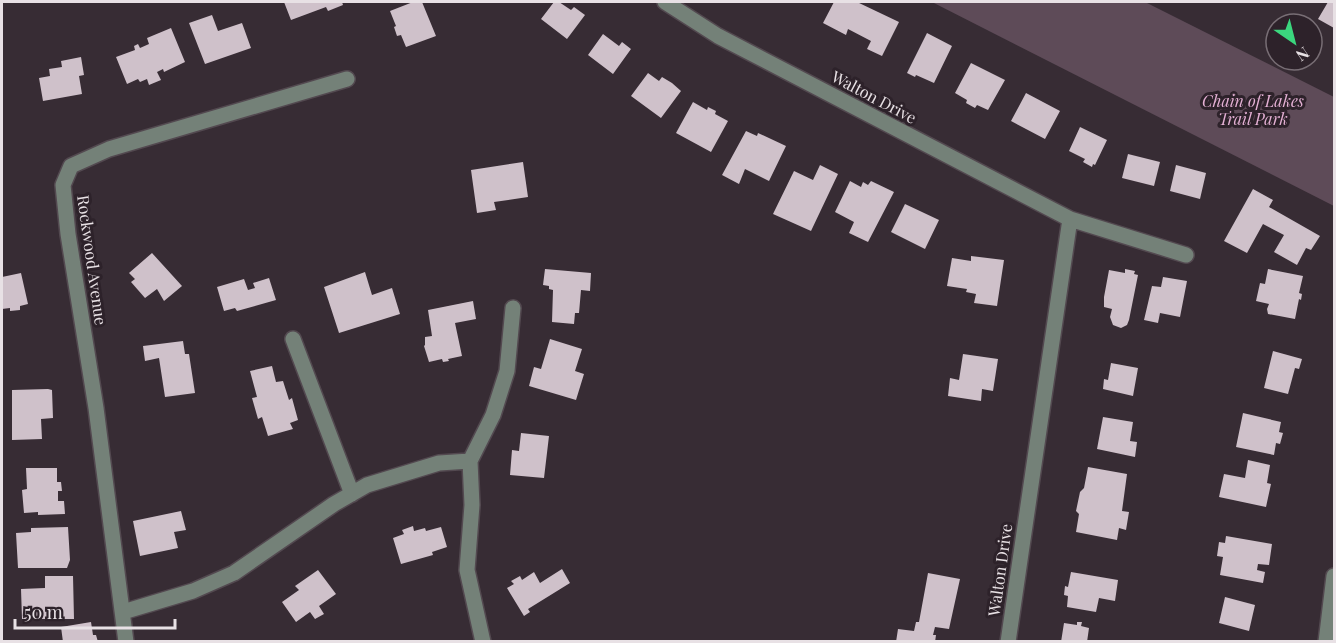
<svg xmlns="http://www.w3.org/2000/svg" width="1336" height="643" font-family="'Playfair Display',serif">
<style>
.green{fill:#5e4b58}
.building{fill:#cfc1ca}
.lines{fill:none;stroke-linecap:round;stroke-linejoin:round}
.minor-casing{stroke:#534950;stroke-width:18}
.minor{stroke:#748178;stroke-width:15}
.labels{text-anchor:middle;stroke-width:6;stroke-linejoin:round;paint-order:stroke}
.street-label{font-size:16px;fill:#e8e1e5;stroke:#2d222a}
.park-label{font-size:16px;font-style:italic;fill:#e4b0d4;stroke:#2d222a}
</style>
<rect width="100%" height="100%" fill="#372c34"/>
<!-- green -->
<path class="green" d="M932 2H1145L1334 97V206Z"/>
<!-- building -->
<path class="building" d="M284 2H342L343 5 328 11 326 7 291 20Z
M413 2H422L436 36 406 47 401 35 397 36 394 27 396 26 390 11Z
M554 2H559L571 10 574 7 585 15 567 39 541 19Z
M834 2H857L899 22 882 56 867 49 871 41 848 29 846 35 823 23Z
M1328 2H1334V28L1318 19Z
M212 15 218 31 242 23 251 48 205 64 189 23Z
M171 28 185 62 164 72 163 69 157 72 161 80 149 85 147 79 140 82 138 79 127 84 116 57 135 50 134 46 138 44 140 48 149 44 147 38Z
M927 33 952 46 934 83 916 75 915 77 907 73Z
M603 34 619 46 622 42 631 49 613 74 588 55Z
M81 57 84 75 79 76 82 94 43 101 39 78 50 76 49 69 62 67 61 61Z
M971 63 1005 80 988 110 977 105 975 108 966 103 967 100 955 93Z
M648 73 659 81 662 77 672 83 681 91 661 118 631 96Z
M1026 93 1060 111 1045 139 1011 121Z
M693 102 707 110 708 107 716 111 715 114 728 121 711 152 676 133Z
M1080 127 1107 140 1095 165 1093 164 1092 167 1083 162 1085 159 1069 151Z
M746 131 757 136 758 133 786 146 769 181 745 169 739 184 722 175Z
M1128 154 1160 162 1154 186 1122 178Z
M523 162 528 197 494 202 496 210 477 213 471 170Z
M820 165 838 174 811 231 773 214 794 171 813 180Z
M1176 165 1206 173 1200 199 1170 191Z
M850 181 861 187 863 182 868 185 871 181 894 192 868 242 849 233 854 222 835 212Z
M1253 189 1273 200 1269 207 1320 236 1311 250 1306 248 1297 265 1274 252 1284 235 1263 224 1247 253 1224 241Z
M905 204 939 220 925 249 891 232Z
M152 253 182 286 164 301 157 289 145 298 131 282 135 279 129 273Z
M971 256 1004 260 997 306 974 303 976 294 966 292 967 289 947 286 952 258 971 261Z
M545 269 591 273 590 291 581 290 579 313H575L574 324 552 322 553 290 549 289V286L543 285Z
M1125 269 1135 271 1134 274 1138 275 1129 320 1127 325 1121 328 1113 325 1110 317 1112 309 1104 307V297L1109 270 1125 273Z
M1268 269 1303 276 1299 293 1302 294 1301 300 1299 299 1295 319 1268 314 1267 309 1269 304 1256 301 1260 283 1265 284Z
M365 272 372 295 392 288 400 314 339 333 324 287Z
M21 273 28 304 20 306V310L10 311V308L2 309V277Z
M1163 277 1187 281 1180 317 1160 313 1158 323 1144 320 1152 286 1161 287Z
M269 278 276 300 237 311 235 308 224 311 217 287 244 279 248 290 255 288 253 283Z
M473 301 476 319 455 323 462 356 448 359 449 361 443 362 442 359 429 362 424 346 425 345V337L432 336 428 310Z
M550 339 582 349 575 371 584 374 576 400 529 386 534 367 541 369Z
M183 341 185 354H189L195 393 165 397 159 358 145 361 143 346Z
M1273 351 1302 359 1299 369 1295 368 1288 394 1264 388Z
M963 354 998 359 993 391 982 389 981 401 948 396 950 378 959 380Z
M1111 363 1138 368 1133 396 1103 389 1104 379 1108 380Z
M272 366 276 382 283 381 289 400 292 398 298 420 290 423 293 429 268 436 262 417 258 419 252 398 257 397 250 371Z
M48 389 52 390 53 418 41 419 42 439 12 440V390Z
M1243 413 1281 422 1279 432 1283 433 1280 444 1276 443 1274 455 1236 447Z
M1103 417 1133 422 1130 441 1137 442 1135 457 1097 449Z
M521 433 549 436 544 478 510 475 512 450 519 451Z
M1248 460 1270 465 1267 483 1271 484 1266 507 1219 497 1224 474 1245 478Z
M1088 467 1127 474 1122 511 1129 512 1126 530 1119 528 1117 540 1076 532 1079 514 1076 511 1080 492 1084 488Z
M26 468H57V482H61L62 491H58V501H64L65 514 38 515V512L24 513 22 490 27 489Z
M181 511 186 530 174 532 178 548 140 556 133 521Z
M413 526 414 531 425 528 426 531 441 527 447 547 432 552 433 555 401 564 393 538 404 534 402 530Z
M68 527 70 560 67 568H18L16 533 31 532V528Z
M1226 536 1272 544 1269 565 1258 564 1257 570 1265 572 1263 583 1220 575 1223 557 1217 556 1219 542 1225 543Z
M562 569 570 583 528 609 530 612 524 616 507 588 514 584 511 581 520 576 522 580 534 572 540 583Z
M318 570 336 594 319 606 324 614 315 619 310 612 296 622 282 602 299 590 295 586Z
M1071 572 1118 580 1115 601 1099 598 1096 612 1067 607 1068 596 1064 595 1065 586 1068 587Z
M928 573 960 579 949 629 935 627 933 635H936L935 642H896L898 629 914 631 916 622H919Z
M45 576H73L74 619H22L21 589 45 588Z
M1225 597 1255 605 1249 631 1219 623Z
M91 622 93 635H96L98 642H63L61 627Z
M1077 622H1082L1081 626 1089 628 1087 642H1061L1064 623 1077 625Z"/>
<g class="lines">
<!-- minor casing -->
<g class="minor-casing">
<path id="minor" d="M665 2 718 36 1070 219 1186 255
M293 339 352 494
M123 612 193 591 234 573 334 504 367 485 439 463 470 461
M126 642 96 408 68 234 63 185 71 166 109 149 347 79
M483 642 467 570 472 505 470 461 493 415 507 371 513 308
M1008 642 1070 219
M1326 642 1334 576"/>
</g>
<!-- minor -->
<use href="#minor" class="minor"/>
</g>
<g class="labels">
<!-- street labels -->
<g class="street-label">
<text transform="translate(874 97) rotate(28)" y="6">Walton Drive</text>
<text transform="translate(92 260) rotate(82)" y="6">Rockwood Avenue</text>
<text transform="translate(1000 570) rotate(-82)" y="6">Walton Drive</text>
</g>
<!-- park labels -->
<g class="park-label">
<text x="1253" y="107">Chain of Lakes<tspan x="1253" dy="18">Trail Park</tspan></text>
</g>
</g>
<!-- border -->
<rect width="1336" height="643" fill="none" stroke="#e8e1e5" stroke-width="6"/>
<!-- north arrow -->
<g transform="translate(1294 42) rotate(145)"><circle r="28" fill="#2d222a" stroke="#786e75" stroke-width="1.5"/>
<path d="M0-4.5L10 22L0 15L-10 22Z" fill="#3bd77e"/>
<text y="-9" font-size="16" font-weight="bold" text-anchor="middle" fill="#e8e1e5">N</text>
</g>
<!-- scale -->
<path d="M15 619v9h160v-9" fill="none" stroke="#e8e1e5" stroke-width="3"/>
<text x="24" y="619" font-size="18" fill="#e8e1e5" stroke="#2d222a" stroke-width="4.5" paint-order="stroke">50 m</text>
</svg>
